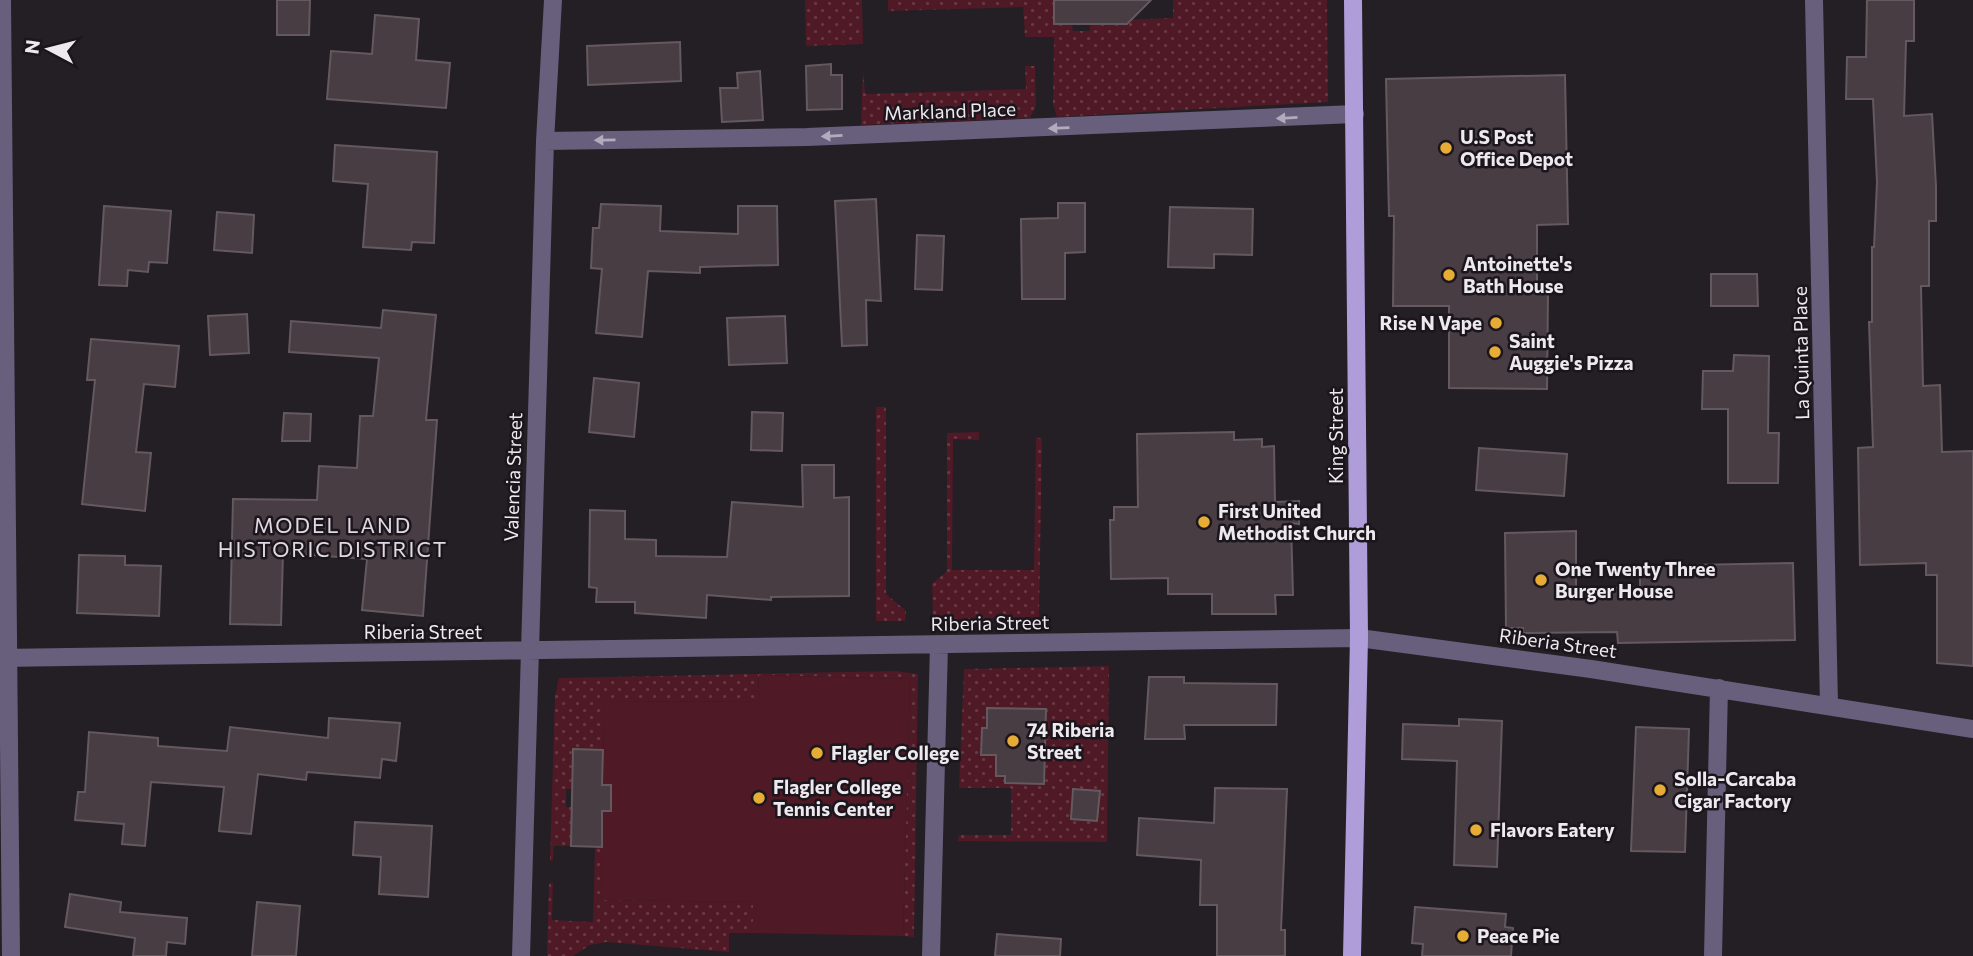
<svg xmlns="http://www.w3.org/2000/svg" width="1973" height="956" font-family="Commissioner,sans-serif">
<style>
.grass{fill:url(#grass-dots)}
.pitch{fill:#4f1926}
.building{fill:#473d42;stroke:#63595e;stroke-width:2}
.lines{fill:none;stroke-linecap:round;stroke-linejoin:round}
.minor{stroke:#675f7c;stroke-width:18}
.major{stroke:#af9dda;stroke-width:18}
.oneway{fill:#b1abbb}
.poi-dot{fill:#e7ac36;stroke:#1b151c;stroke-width:2.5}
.labels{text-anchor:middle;stroke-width:5;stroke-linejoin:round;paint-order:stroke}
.street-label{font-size:19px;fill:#ede9ee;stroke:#1b151c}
.poi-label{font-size:19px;font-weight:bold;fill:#ede9ee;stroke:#1b151c;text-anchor:start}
.neighbourhood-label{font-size:21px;letter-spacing:2px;fill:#e0d8e2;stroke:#1b151c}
</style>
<defs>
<pattern id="grass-dots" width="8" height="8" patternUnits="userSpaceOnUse" patternTransform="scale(1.75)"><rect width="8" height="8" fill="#4f1926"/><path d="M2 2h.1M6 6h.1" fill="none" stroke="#693a46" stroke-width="1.8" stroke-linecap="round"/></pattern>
</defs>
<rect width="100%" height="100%" fill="#241e25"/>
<!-- grass -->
<path class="grass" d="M805 0H862L863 44 806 46Z
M888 0H1054L1055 24H1072L1073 31H1090V21L1173 18V0H1327L1328 102 1057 117 1053 104 1054 37H1025L1023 7 888 11Z
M1025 66H1035L1036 106 1030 118 861 125 863 70 865 94 1026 89Z
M876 407H886V594L906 611 905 621H876Z
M979 432V440L953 439 952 570H1034L1036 437 1042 439 1039 617 933 620 932 584 947 571V433Z
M1109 666 1107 842 958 841 959 835H1011V788H959L964 669Z
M896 671 918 674 914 937 903 936 910 679 759 675 758 702 605 701 603 750H573L572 789H566V807H572L571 846H554L553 861H550L555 696 559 678Z
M595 847H602L601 900 753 902V933H729V952L606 942 590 945 573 956H547L549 884 553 882 552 920 593 922Z"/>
<!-- pitch -->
<path class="pitch" d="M759 675 910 679 903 936 753 933V902L601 900 602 811 611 810V786L603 785 604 701 758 702Z"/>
<!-- building -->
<path class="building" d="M277 0H310L309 35H277Z
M1054 0H1151L1127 24H1054Z
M1867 0H1914V41H1906L1904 116 1932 114 1936 186V221H1929V286H1921L1923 386 1940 385 1942 452 1973 451V666L1937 663V575H1926V563L1860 565 1858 448 1873 447 1869 322H1872V247H1874L1877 182 1873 99H1846L1847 57H1866Z
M375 15 419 19 416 60 450 63 446 108 327 99 331 51 372 54Z
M680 42 681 81 588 85 587 46Z
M831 64V75H842V109L807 110 806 66Z
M760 71 763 120 722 122 720 88H738L737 73Z
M1565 75 1568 224 1537 225V292L1548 293 1547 389 1449 388V306H1393L1394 216H1389L1386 79Z
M335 145 437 152 434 243 412 242 411 250 363 247 368 184 333 181Z
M876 199 881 301 866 300 867 345 842 346 835 201Z
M1058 203H1085V252L1065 253V299H1022L1021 219 1058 218Z
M601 204 661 206 660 231 738 234V206H777L778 265 700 267V273L648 271 642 337 596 333 602 269 591 268 593 228H599Z
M104 206 171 211 167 263 149 262 148 272 128 270 127 286 99 285Z
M1170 207 1253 209 1252 255 1214 254V268L1168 267Z
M217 212 254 215 252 253 214 250Z
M917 235 944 236 942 290 915 289Z
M1711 274H1757L1758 306H1711Z
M383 310 436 315 426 420H437L423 616 362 610 367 559 283 553 281 625 230 624 233 499 317 500 319 466 357 468 360 416H373L379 358 289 352 291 321 381 328Z
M247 314 249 353 210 355 208 316Z
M785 316 787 363 729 365 727 318Z
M91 339 179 346 175 387 144 384 136 452 151 453 145 511 82 504 95 380H87Z
M1734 355 1769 356 1768 433H1779L1778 483H1728V409H1702L1703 371H1733Z
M594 378 639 383 634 437 589 432Z
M752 412 783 413 782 451 751 450Z
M284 413 311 414 310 441H282Z
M1234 432V440L1262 439V447L1274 446 1275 502 1299 501V524L1291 523 1293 595H1275L1276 614H1212V594H1168V578L1111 579 1110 520H1114V507H1138L1137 434Z
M1479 448 1567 454 1564 496 1476 490Z
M802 465H834V498L849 497V596L771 597V600L707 595 706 618 635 613V602H596L597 588 589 587 590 510 625 511V539L656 540V556L727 557 732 502 803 507Z
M1576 531V589L1640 587V566L1793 563 1795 640 1618 643 1617 632 1523 633V628H1506L1505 533Z
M79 555 125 556V565L161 566 159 616 77 613Z
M1149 677H1184V683L1277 684 1276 725H1184L1185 739H1145Z
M987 708 1046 709 1044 784 1005 783V776H996V755H981L982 728H987Z
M329 718 400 723 396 761 382 759 380 778 307 772 306 780 258 774 251 834 219 831 224 787 151 782 145 846 122 844 124 824 75 820 78 792H85L89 732 158 738V746L227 751 230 727 328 738Z
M1459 719 1502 721 1497 867 1454 865 1457 761 1402 759 1403 724 1459 726Z
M1636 727 1689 729 1685 852 1631 851Z
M573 749 603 750 602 785H611V811H602V847L571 846Z
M1215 788 1287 789 1281 930H1285V956H1217V905H1200L1201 860 1137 855 1139 818 1214 823Z
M1073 789 1100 791 1097 821 1071 819Z
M355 822 432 826 428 897 379 894 381 857 353 855Z
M70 894 121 902 120 912 187 918 185 944 167 942 166 956H133L135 938 65 927Z
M257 902 300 906 296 956H252Z
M1415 907 1506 914 1505 927 1513 928 1511 956H1422L1423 944 1412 943Z
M997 934 1061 939 1060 956H995Z"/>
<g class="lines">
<!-- minor -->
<path class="minor" d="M2 0 11 956
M1814 0 1829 705
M545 141 807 137 1355 114
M0 658 1359 638 1591 669 1973 729
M521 956 545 141 553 0
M931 956 939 645
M1713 956 1719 688"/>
<!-- major -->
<path class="major" d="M1352 956 1359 638 1353 0"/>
</g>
<!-- one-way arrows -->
<defs><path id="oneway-solid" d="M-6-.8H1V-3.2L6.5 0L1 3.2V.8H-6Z" transform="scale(1.75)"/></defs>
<g class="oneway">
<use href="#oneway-solid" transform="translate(1287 118) rotate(177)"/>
<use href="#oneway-solid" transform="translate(1059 128) rotate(178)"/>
<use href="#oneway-solid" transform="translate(832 136) rotate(177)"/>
<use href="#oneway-solid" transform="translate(605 140) rotate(179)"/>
</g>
<!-- markers -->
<g class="poi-dot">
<circle cx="1446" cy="148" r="7"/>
<circle cx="1449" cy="275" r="7"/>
<circle cx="1496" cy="323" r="7"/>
<circle cx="1495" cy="352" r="7"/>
<circle cx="1204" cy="522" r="7"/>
<circle cx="1541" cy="580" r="7"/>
<circle cx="1013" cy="741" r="7"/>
<circle cx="817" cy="753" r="7"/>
<circle cx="1660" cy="790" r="7"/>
<circle cx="759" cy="798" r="7"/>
<circle cx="1476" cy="830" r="7"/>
<circle cx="1463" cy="936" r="7"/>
</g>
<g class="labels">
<!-- street labels -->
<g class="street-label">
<text transform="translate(950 111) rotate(-2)" y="7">Markland Place</text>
<text transform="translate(1801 353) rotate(-91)" y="7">La Quinta Place</text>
<text transform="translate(1336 436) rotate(-90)" y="7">King Street</text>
<text transform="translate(513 477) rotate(-88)" y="7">Valencia Street</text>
<text transform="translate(990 623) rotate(-1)" y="7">Riberia Street</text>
<text x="423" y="639">Riberia Street</text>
<text transform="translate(1558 643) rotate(8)" y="7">Riberia Street</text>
</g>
<!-- poi labels -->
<g class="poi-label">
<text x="1460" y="144">U.S Post<tspan x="1460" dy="22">Office Depot</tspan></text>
<text x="1463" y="271">Antoinette's<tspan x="1463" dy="22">Bath House</tspan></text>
<text x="1482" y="330" text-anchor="end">Rise N Vape</text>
<text x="1509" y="348">Saint<tspan x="1509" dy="22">Auggie's Pizza</tspan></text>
<text x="1218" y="518">First United<tspan x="1218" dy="22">Methodist Church</tspan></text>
<text x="1555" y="576">One Twenty Three<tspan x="1555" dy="22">Burger House</tspan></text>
<text x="1027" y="737">74 Riberia<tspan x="1027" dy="22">Street</tspan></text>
<text x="831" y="760">Flagler College</text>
<text x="1674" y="786">Solla-Carcaba<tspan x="1674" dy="22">Cigar Factory</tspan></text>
<text x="773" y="794">Flagler College<tspan x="773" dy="22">Tennis Center</tspan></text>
<text x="1490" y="837">Flavors Eatery</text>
<text x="1477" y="943">Peace Pie</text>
</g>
<!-- neighbourhood labels -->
<g class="neighbourhood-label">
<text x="333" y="533">MODEL LAND<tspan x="333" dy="24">HISTORIC DISTRICT</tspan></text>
</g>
</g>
<!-- north arrow -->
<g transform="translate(49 49) rotate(277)" stroke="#1b151c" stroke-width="5" paint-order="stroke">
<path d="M0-5L12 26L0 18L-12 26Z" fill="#ede9ee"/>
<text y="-10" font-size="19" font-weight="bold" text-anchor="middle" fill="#ede9ee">N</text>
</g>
</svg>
